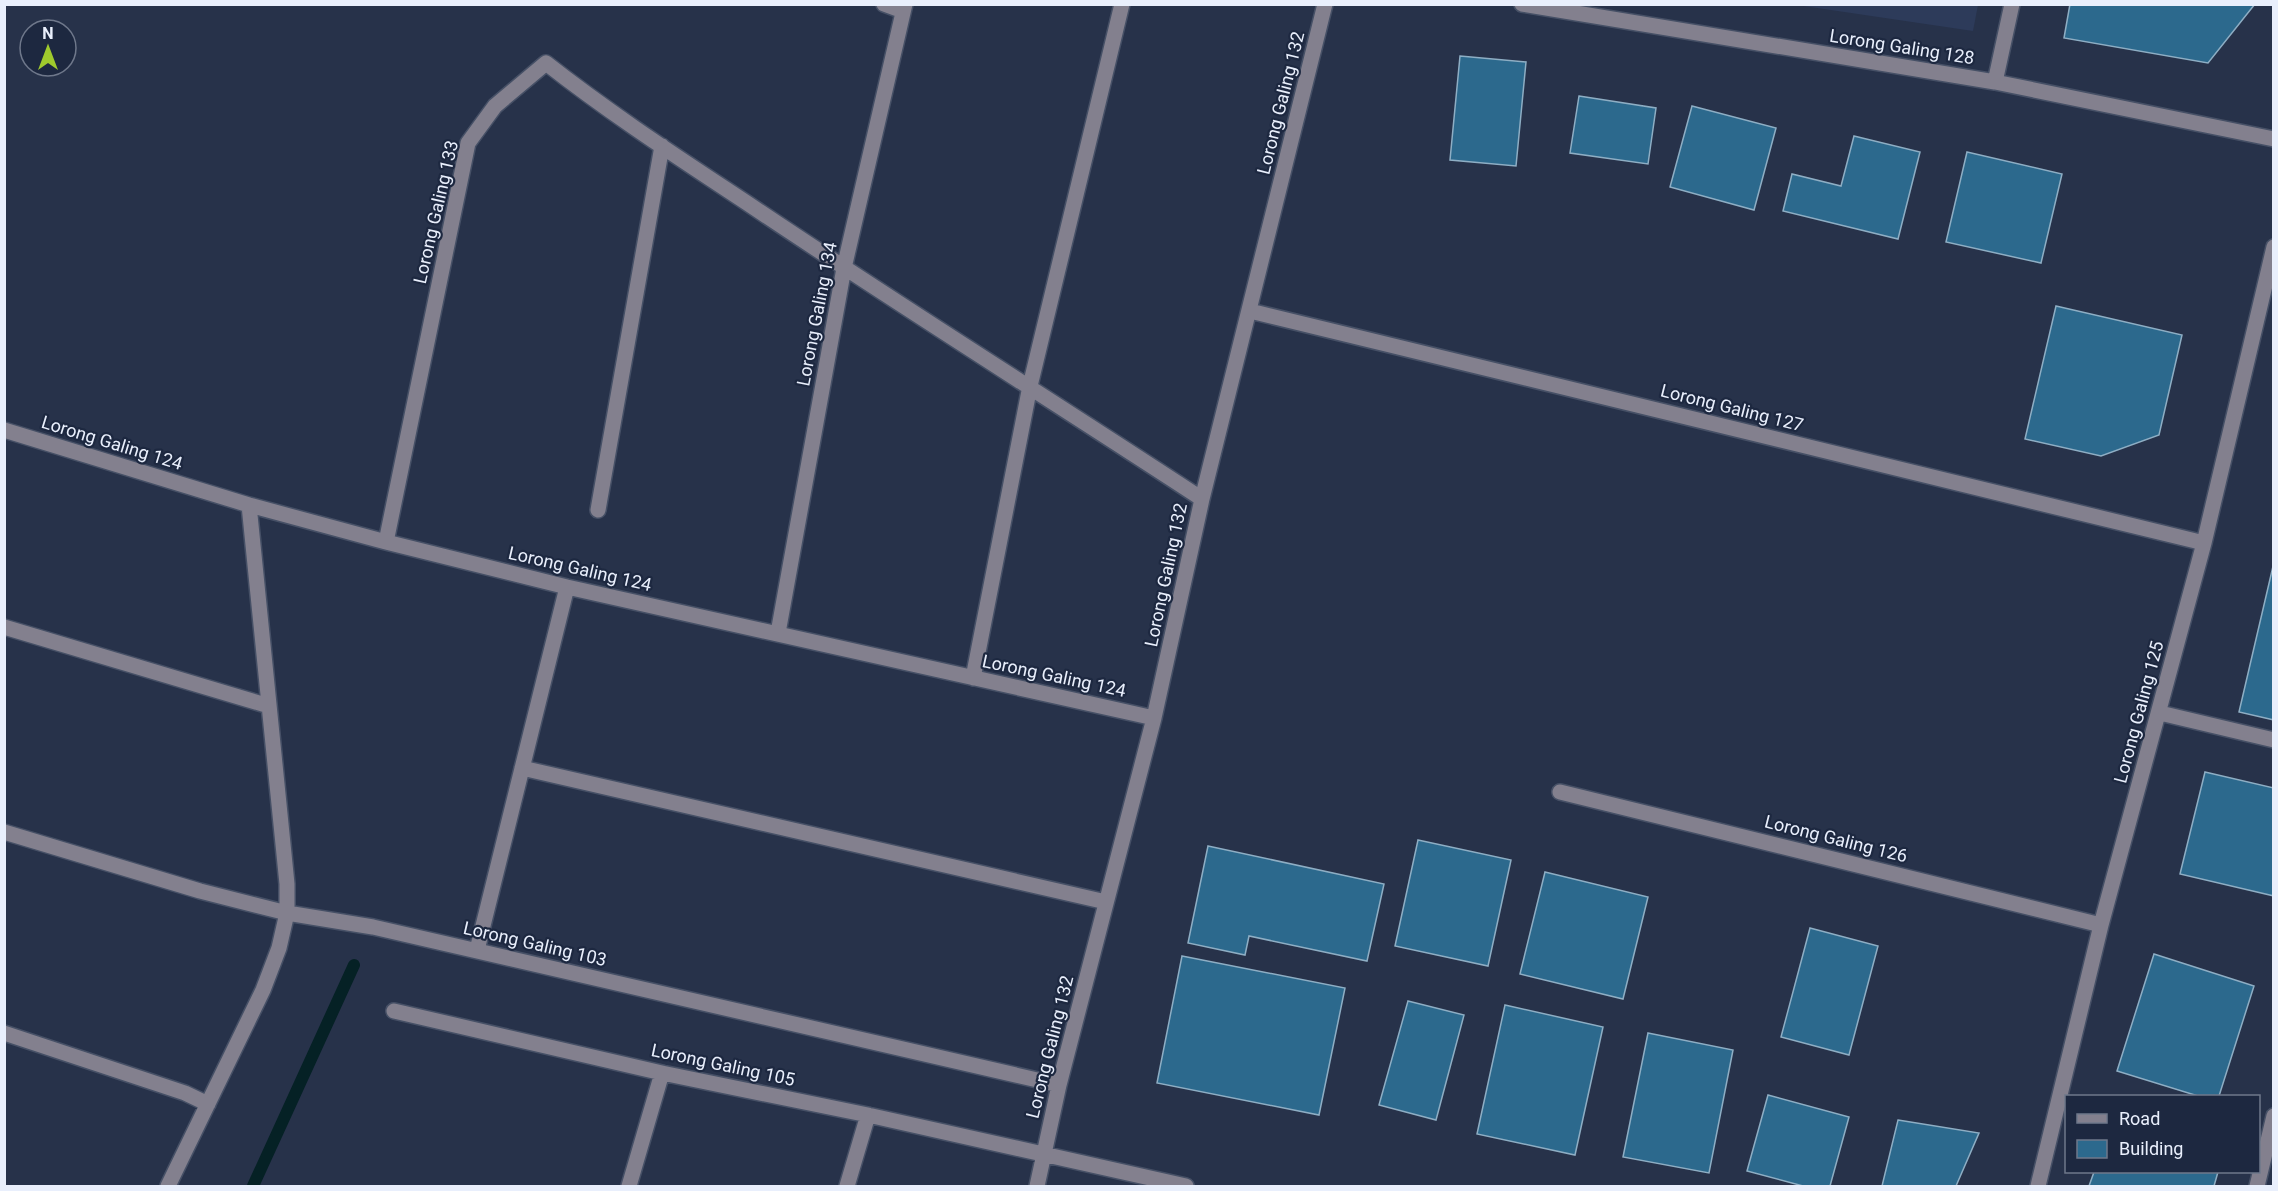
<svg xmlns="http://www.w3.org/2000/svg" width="2278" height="1191" font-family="Roboto,sans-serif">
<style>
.built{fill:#2d3b5a}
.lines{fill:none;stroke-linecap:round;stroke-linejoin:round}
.stream{stroke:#052125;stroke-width:12}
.building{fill:#2c698d;stroke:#8eaec4;stroke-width:1.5}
.minor-casing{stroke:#465066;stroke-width:18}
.minor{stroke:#83808e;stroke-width:15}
.labels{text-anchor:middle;stroke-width:4.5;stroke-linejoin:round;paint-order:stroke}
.street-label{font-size:18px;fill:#e9effc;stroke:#1d2840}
</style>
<rect width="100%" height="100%" fill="#27324a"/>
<!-- built -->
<path class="built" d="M1797 5H1978L1973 31Z"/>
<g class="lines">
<!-- stream -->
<path class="stream" d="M253 1186 354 965"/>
</g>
<!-- building -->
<path class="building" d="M2070 4H2255L2208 63 2064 38Z
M1460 56 1526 62 1516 166 1450 160Z
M1579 96 1656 108 1648 164 1570 153Z
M1692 106 1776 128 1754 210 1670 187Z
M1854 136 1920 152 1898 239 1783 211 1792 174 1841 186Z
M1967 152 2062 174 2041 263 1946 242Z
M2056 306 2182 335 2159 435 2101 456 2025 439Z
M2274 562V720L2239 712Z
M2205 772 2274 788V896L2180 874Z
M1418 840 1511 860 1488 966 1395 946Z
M1208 846 1384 884 1367 961 1249 936 1245 955 1188 943Z
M1545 872 1648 897 1623 999 1520 974Z
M1810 928 1878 946 1849 1055 1781 1037Z
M2154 954 2254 986 2219 1096H2198L2117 1071Z
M1182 956 1345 988 1319 1115 1157 1083Z
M1408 1001 1464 1015 1436 1120 1379 1105Z
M1505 1005 1603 1027 1575 1155 1477 1134Z
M1648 1033 1733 1050 1709 1173 1623 1157Z
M1768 1095 1849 1117 1830 1186H1803L1747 1171Z
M1898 1120 1979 1133 1956 1186H1882Z
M2094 1172H2218L2214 1186H2089Z"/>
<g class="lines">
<!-- minor casing -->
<g class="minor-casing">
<path id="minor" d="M884 4 903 11
M1522 4 1995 82 2274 139
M1995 82 2012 4
M1250 311 2204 543
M4 430 249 505 386 542 567 587 1154 718
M598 510 662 146
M386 542 468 143 495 106 546 63C611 114 679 158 747 203 897 304 1051 400 1202 499
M4 627 269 706
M778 633 844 268 905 4
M973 678 1030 386 1122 4
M2160 713 2274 740
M522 768 1106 902
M1560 792 2101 925
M4 832 200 891 287 913 373 927 1059 1085
M477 950 567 587
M394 1011 662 1073 868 1115 1186 1186
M4 1033 185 1093 208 1104
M168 1186 263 990 279 948 287 913V884L249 505
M629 1186 662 1073
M847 1186 868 1115
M1037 1186 1059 1085 1154 718 1202 499 1325 4
M2038 1186 2101 925 2204 543 2274 247
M2257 1186 2274 1116"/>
</g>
<!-- minor -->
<use href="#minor" class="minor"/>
</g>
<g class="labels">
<!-- street labels -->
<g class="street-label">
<text transform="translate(1902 47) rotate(9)" y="6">Lorong Galing 128</text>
<text transform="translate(1281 103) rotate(-76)" y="6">Lorong Galing 132</text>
<text transform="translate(436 212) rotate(-77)" y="6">Lorong Galing 133</text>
<text transform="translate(817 314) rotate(-79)" y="6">Lorong Galing 134</text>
<text transform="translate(1732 408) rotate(14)" y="6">Lorong Galing 127</text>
<text transform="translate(112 443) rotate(17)" y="6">Lorong Galing 124</text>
<text transform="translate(580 569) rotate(13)" y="6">Lorong Galing 124</text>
<text transform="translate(1166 575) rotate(-78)" y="6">Lorong Galing 132</text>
<text transform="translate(1054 676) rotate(12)" y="6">Lorong Galing 124</text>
<text transform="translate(2139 712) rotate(-75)" y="6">Lorong Galing 125</text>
<text transform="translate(1836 839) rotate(14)" y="6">Lorong Galing 126</text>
<text transform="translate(535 944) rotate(13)" y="6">Lorong Galing 103</text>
<text transform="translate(1050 1047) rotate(-76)" y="6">Lorong Galing 132</text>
<text transform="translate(723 1065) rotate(12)" y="6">Lorong Galing 105</text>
</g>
</g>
<!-- border -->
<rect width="2278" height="1191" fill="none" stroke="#e9effc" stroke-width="12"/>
<!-- legend -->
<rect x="2065" y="1095" width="195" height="78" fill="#1d2840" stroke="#6f788b" stroke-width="1.5"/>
<rect x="2077" y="1114" width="30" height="9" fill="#83808e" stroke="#6f788b" stroke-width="1.5"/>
<text x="2119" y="1125" font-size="18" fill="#e9effc">Road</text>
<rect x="2077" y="1140" width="30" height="18" fill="#2c698d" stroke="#6f788b" stroke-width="1.5"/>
<text x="2119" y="1155" font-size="18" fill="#e9effc">Building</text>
<!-- north arrow -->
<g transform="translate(48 48)"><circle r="28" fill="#1d2840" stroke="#6f788b" stroke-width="1.5"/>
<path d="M0-4.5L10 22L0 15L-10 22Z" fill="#9fca2d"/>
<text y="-9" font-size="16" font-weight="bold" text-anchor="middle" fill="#e9effc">N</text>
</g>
</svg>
